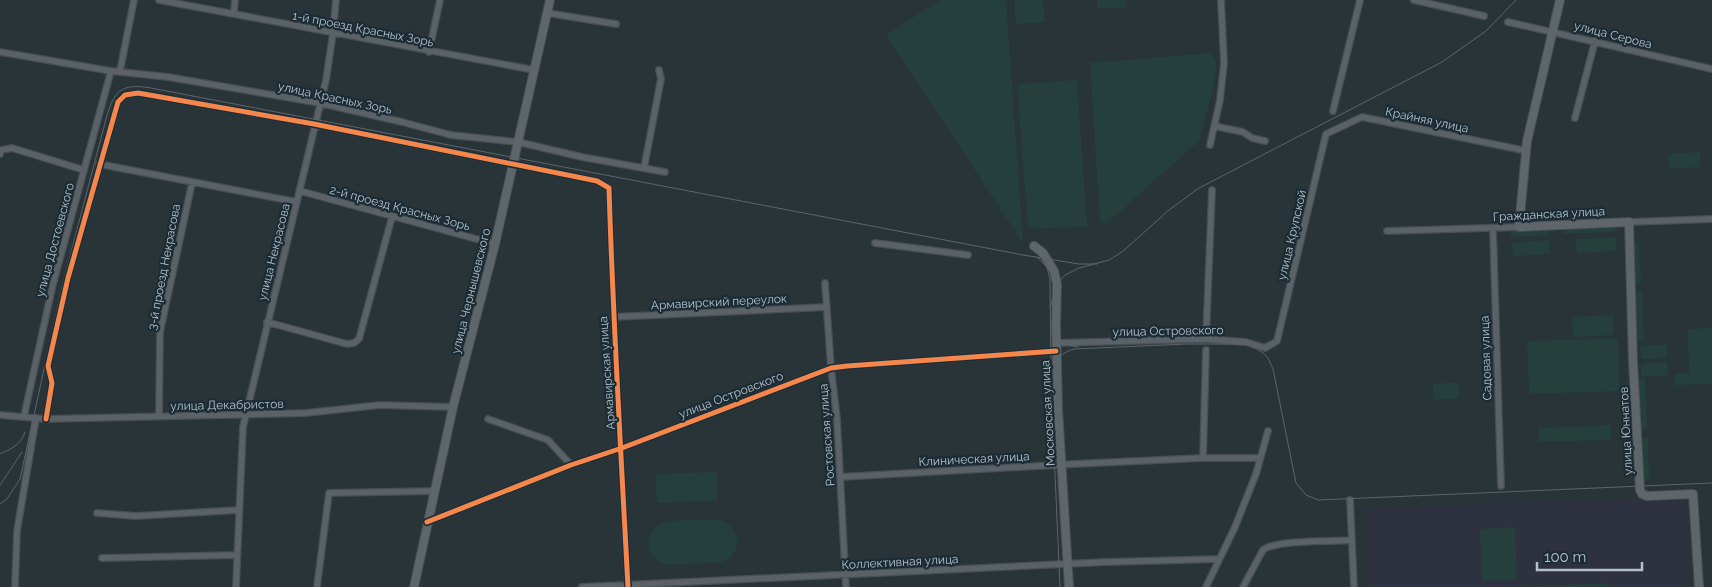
<svg xmlns="http://www.w3.org/2000/svg" width="1712" height="587" font-family="Raleway,sans-serif">
<style>
.medical{fill:#2e3140}
.green{fill:#253f3d}
.lines{fill:none;stroke-linecap:round;stroke-linejoin:round}
.street-casing{stroke:#484f54;stroke-width:8}
.secondary-casing{stroke:#484f54;stroke-width:10}
.street{stroke:#5a6267;stroke-width:5.5}
.secondary{stroke:#5e666c;stroke-width:8}
.tram{stroke:#5d656a;stroke-width:1}
.cycleway-casing{stroke:#1c2c35;stroke-width:8}
.cycleway{stroke:#f5874c;stroke-width:5}
.labels{text-anchor:middle;stroke-width:4.5;stroke-linejoin:round;paint-order:stroke}
.street-label{font-size:12px;fill:#b3c1cb;stroke:#1c2c35}
</style>
<rect width="100%" height="100%" fill="#293439"/>
<!-- medical -->
<path class="medical" d="M1682 496 1687 587H1367L1365 509Z"/>
<!-- green -->
<path class="green" d="M940 0H1006L1023 243 886 35Z
M1014 0H1043L1045 22 1016 24Z
M1097 0H1125L1126 7 1098 9Z
M1211 53 1216 63 1215 81 1199 141 1107 223 1100 222 1090 63Z
M1077 80 1087 227 1042 228 1028 227 1017 84Z
M1700 152 1701 167 1669 169 1668 154Z
M1616 226 1617 232 1563 234V228Z
M1549 229V235L1511 237V231Z
M1616 237 1617 251 1577 253 1576 239Z
M1549 240V254L1513 256 1512 243Z
M1639 242 1641 283H1634L1633 243Z
M1636 291H1642L1644 341H1638Z
M1613 315V335L1573 337 1572 317Z
M1712 328V384L1674 385V374L1689 373 1688 329Z
M1618 338 1619 391 1529 394 1527 341Z
M1666 345 1667 358 1641 359 1640 346Z
M1667 362 1668 375 1641 377V364Z
M1645 378 1647 429H1640L1638 379Z
M1458 382 1459 398 1434 400 1433 384Z
M1610 425 1611 440 1538 442V428Z
M1641 438H1648L1649 479 1643 480Z
M715 472 717 474 718 499 716 501 657 503 655 477 657 474Z
M719 520C738 524 745 550 726 560 715 565 693 563 680 564 674 564 667 565 661 563 646 556 644 534 658 525 668 519 707 519 719 520Z
M1515 527 1517 579 1482 581 1480 529Z
M1610 583V587H1515Z"/>
<g class="lines">
<!-- street casing -->
<g class="street-casing">
<path id="street" d="M159 0 534 70
M1414 0 1484 16
M234 13 235 0
M547 13 616 24
M1508 22 1712 69
M0 52 111 71 168 77 320 103 402 122 451 135 518 142 582 157 665 172
M429 52 440 0
M120 71 134 0
M1333 111 1360 0
M1575 118 1595 41
M1214 126 1243 132 1252 138 1265 141
M1210 145 1220 100 1224 63 1221 0
M0 154 1 150 12 148 84 170
M99 164 297 202
M644 168 661 79 659 70
M300 191 495 244
M1629 222 1712 219
M1493 229 1501 486
M1387 231 1519 227
M875 243 968 255
M825 283 831 368 837 419 846 587
M613 317 827 307
M267 322 347 344 354 343 359 339 392 217
M1206 339 1212 190
M1056 343 1206 339 1246 342 1265 348 1277 341 1326 134 1362 117 1527 151
M0 415 46 419 306 413 380 405 453 407
M24 416 53 284 111 71
M159 416 160 332 192 183
M46 419 52 383 48 366 68 278 118 102 125 95 138 93 314 124 597 181 609 188C613 321 621 454 628 587
M488 419 548 440 571 465
M1203 458 1206 350
M840 477 1073 464 1203 458H1260
M1350 500 1354 587
M97 513 136 516 239 510
M427 522 571 465 622 448 831 368 847 366 1056 351
M102 558 237 555
M15 587 17 531 36 418
M236 587 243 427 326 80 333 33 336 0
M317 587 329 493 435 491
M582 587 1107 562 1219 559
M1206 587 1235 527 1256 474 1268 431
M1243 587 1263 550C1278 539 1330 542 1352 540"/>
</g>
<!-- secondary casing -->
<g class="secondary-casing">
<path id="secondary" d="M1560 0 1527 141 1519 227 1629 222 1633 362 1640 490 1642 494 1647 496 1693 494 1699 587
M1034 246 1043 253 1054 271 1057 284 1056 325 1058 409 1069 587
M414 587 453 407 495 244 550 0"/>
</g>
<!-- street -->
<use href="#street" class="street"/>
<!-- secondary -->
<use href="#secondary" class="secondary"/>
<!-- tram -->
<path class="tram" d="M1037 257 1047 267 1050 279 1051 384 1060 587
M1050 308 1057 284 1065 275 1079 268 1109 260 1122 252 1169 210 1199 188 1442 62 1486 31 1516 0
M1052 325C1056 338 1065 345 1078 347
M1047 384C1050 367 1056 354 1074 349L1186 344H1244L1252 346 1263 353 1268 358 1273 369 1296 483 1306 495 1318 500 1712 483
M0 454C11 449 21 445 25 432
M0 485 22 452
M0 504 7 499 20 479 62 287 106 119C114 91 120 83 151 88L1023 255 1079 264H1097"/>
<!-- cycleway casing -->
<g class="cycleway-casing">
<path id="cycleway" d="M46 419 52 383 48 366 68 278 118 102 125 95 138 93 314 124 597 181 609 188C613 321 621 454 628 587
M427 522 571 465 622 448 831 368 847 366 1056 351"/>
</g>
<!-- cycleway -->
<use href="#cycleway" class="cycleway"/>
</g>
<g class="labels">
<!-- street labels -->
<g class="street-label">
<text transform="translate(363 29) rotate(11)" y="4">1-й проезд Красных Зорь</text>
<text transform="translate(1613 35) rotate(14)" y="4">улица Серова</text>
<text transform="translate(335 98) rotate(12)" y="4">улица Красных Зорь</text>
<text transform="translate(1427 120) rotate(12)" y="4">Крайняя улица</text>
<text transform="translate(400 208) rotate(15)" y="4">2-й проезд Красных Зорь</text>
<text transform="translate(1549 214) rotate(-3)" y="4">Гражданская улица</text>
<text transform="translate(1292 235) rotate(-77)" y="4">улица Крупской</text>
<text transform="translate(55 240) rotate(-75)" y="4">улица Достоевского</text>
<text transform="translate(274 252) rotate(-76)" y="4">улица Некрасова</text>
<text transform="translate(164 267) rotate(-79)" y="4">3-й проезд Некрасова</text>
<text transform="translate(471 291) rotate(-76)" y="4">улица Чернышевского</text>
<text transform="translate(719 302) rotate(-3)" y="4">Армавирский переулок</text>
<text transform="translate(1168 331) rotate(-1)" y="4">улица Островского</text>
<text transform="translate(1486 358) rotate(-92)" y="4">Садовая улица</text>
<text transform="translate(607 373) rotate(-94)" y="4">Армавирская улица</text>
<text transform="translate(731 395) rotate(-21)" y="4">улица Островского</text>
<text transform="translate(227 405) rotate(-1)" y="4">улица Декабристов</text>
<text transform="translate(1048 413) rotate(-93)" y="4">Московская улица</text>
<text transform="translate(1626 431) rotate(-93)" y="4">улица Юннатов</text>
<text transform="translate(827 435) rotate(-94)" y="4">Ростовская улица</text>
<text transform="translate(974 459) rotate(-3)" y="4">Клиническая улица</text>
<text transform="translate(900 562) rotate(-3)" y="4">Коллективная улица</text>
</g>
</g>
<!-- scale -->
<path d="M1537 562v8h105v-8" fill="none" stroke="#b3c1cb" stroke-width="2.5"/>
<text x="1544" y="562" font-size="15" fill="#b3c1cb" stroke="#1c2c35" stroke-width="4" paint-order="stroke">100 m</text>
</svg>
